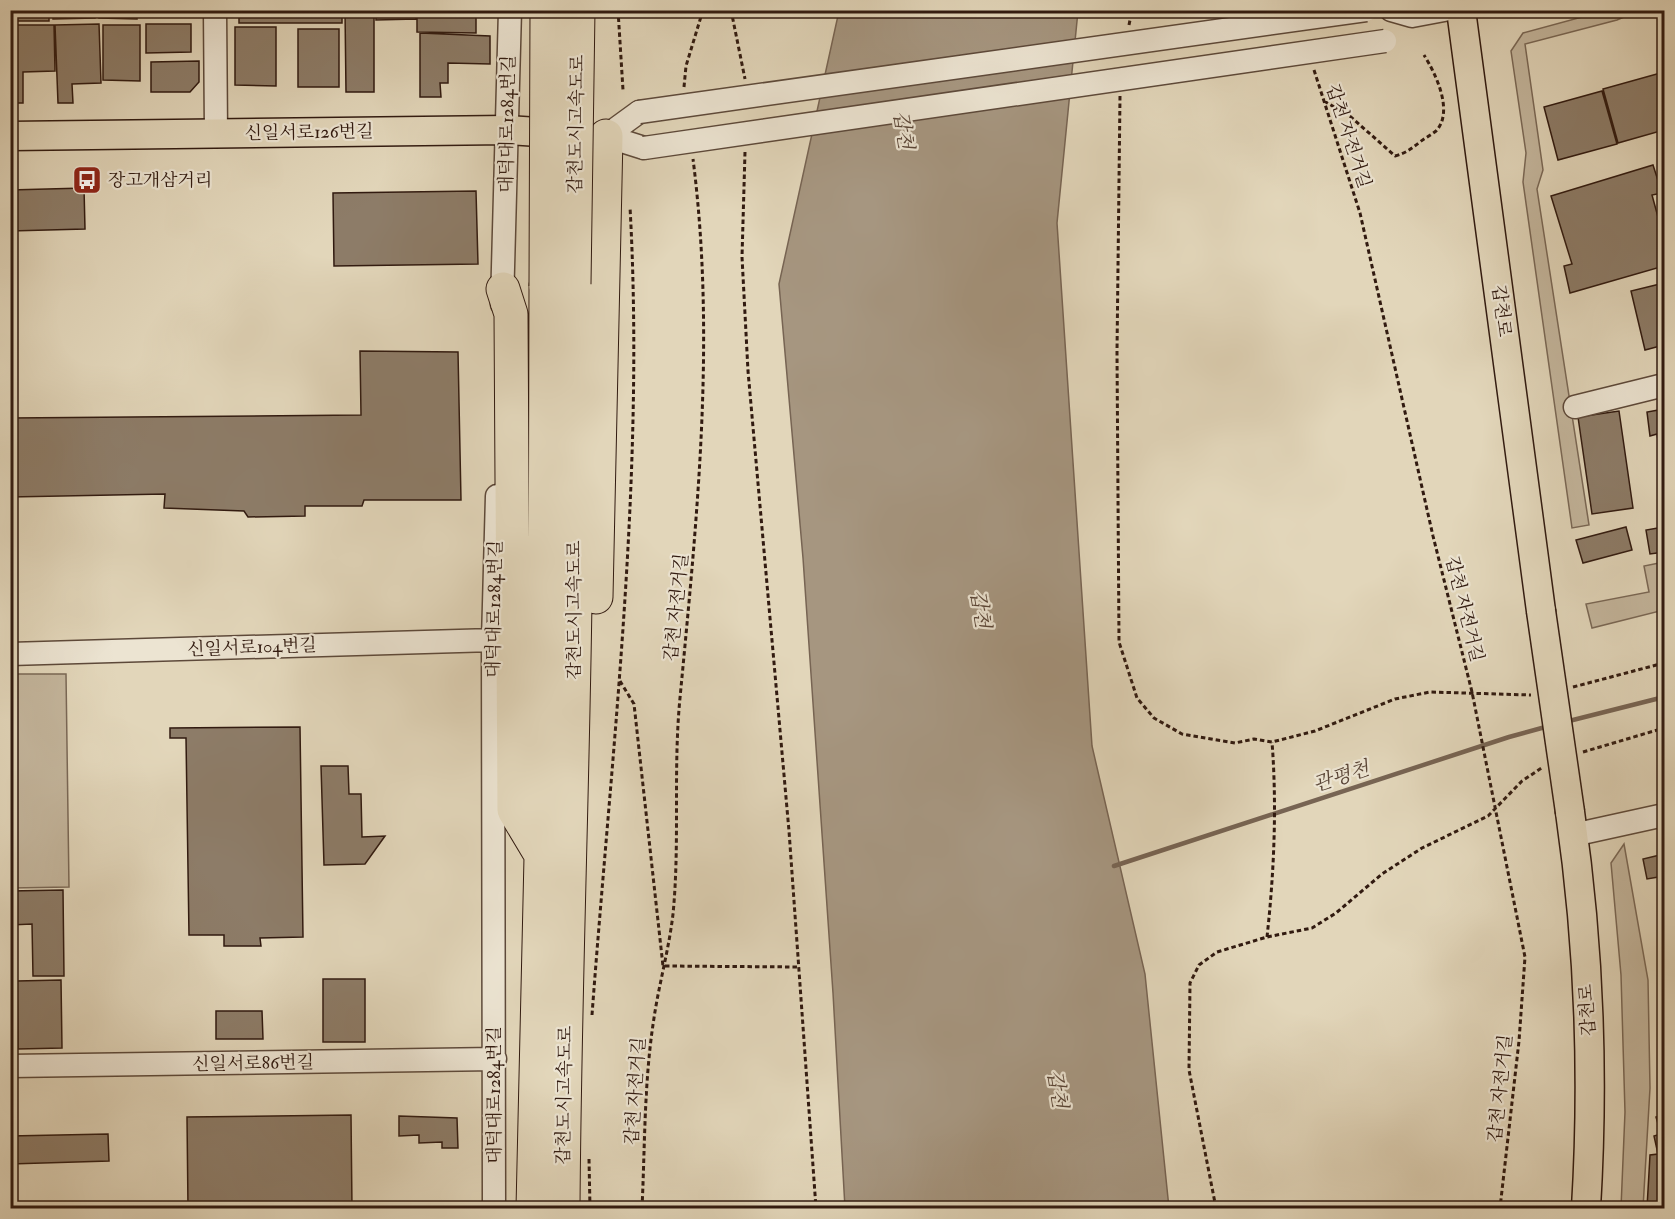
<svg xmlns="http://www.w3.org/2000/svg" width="1675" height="1219" font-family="'IM FELL Double Pica','Noto Serif KR',serif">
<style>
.green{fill:#c4b69d;stroke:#7a6856;stroke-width:1.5}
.water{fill:#a69680;stroke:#776453;stroke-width:1.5}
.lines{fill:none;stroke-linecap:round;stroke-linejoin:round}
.stream{stroke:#776453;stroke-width:4.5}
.building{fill:#8d7c68;stroke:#311a10;stroke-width:1.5}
.minor-casing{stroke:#5d493a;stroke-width:25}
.major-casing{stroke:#311a10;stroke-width:31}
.highway-casing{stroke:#311a10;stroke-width:35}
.path{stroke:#311a10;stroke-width:3;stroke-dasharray:4.5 3;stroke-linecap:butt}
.minor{stroke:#ece4d2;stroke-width:22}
.major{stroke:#e2d6ba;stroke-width:28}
.highway{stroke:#e2d6ba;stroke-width:33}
.minor-bridge-casing{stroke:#5d493a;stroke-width:25;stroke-linecap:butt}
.major-bridge-casing{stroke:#311a10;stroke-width:31;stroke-linecap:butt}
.highway-bridge-casing{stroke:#311a10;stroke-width:35;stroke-linecap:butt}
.minor-bridge{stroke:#ece4d2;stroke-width:22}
.major-bridge{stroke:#e2d6ba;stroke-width:28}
.highway-bridge{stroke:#e2d6ba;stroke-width:33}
.labels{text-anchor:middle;stroke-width:4.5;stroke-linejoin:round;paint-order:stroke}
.street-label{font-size:18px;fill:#311a10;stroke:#ece4d2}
.poi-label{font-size:18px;fill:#311a10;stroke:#ece4d2;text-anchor:start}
.water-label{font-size:20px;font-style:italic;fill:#5a4537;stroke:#ece4d2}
</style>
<rect width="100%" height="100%" fill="#e2d6ba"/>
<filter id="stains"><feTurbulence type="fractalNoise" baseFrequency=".00333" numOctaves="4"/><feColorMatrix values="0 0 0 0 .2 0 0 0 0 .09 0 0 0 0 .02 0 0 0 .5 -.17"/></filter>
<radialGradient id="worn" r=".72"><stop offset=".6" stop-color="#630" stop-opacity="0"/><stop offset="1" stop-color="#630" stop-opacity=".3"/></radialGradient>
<!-- green -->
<path class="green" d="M1604 11H1638L1617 20 1525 44 1543 170 1537 189 1589 525 1572 528 1523 182 1526 153 1511 51 1523 33Z
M1664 562V610L1592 628 1586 604 1649 592 1644 566Z
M10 674H66L69 887 11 888Z
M1624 844 1648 980 1650 1088 1643 1208H1621L1625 1112 1621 975 1611 863Z"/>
<!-- water -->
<path class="water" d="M839 11H1078L1057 223 1092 746 1145 974 1169 1208H845L833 993 803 558 779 284Z"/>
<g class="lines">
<!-- stream -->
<path class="stream" d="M1565 722 1664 697
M1114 866 1509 737 1549 726"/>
</g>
<!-- building -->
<path class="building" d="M10 10H49V21H10Z
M53 10H95V18L53 19Z
M100 10H137V19L99 18Z
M142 10H179V15H142Z
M239 10H342V23H239Z
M345 10H374V92H346Z
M376 10H416V19L376 20Z
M417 10H476V33L417 32Z
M99 24 101 83 72 84 73 103H58L55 25Z
M146 24H191V52L146 53Z
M10 25H54L55 71 23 72V103H10Z
M103 25H140V81L103 80Z
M235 27H276V86L235 85Z
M298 29H339V87H298Z
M420 33 490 36V64L448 63V83H440L441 97H420Z
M199 61V82L190 92H151V62Z
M1664 72V130L1618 143 1603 89Z
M1602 91 1617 144 1558 160 1544 107Z
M1653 165 1662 193 1652 195 1664 239V266L1570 293 1564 266 1572 264 1551 196Z
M84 188 85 229 10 231V190Z
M476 191 478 264 334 266 333 193Z
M1664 283V345L1645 350 1631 291Z
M360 351 458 352 461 500H364L362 506H305V516L248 517 244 511 164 508 165 494 10 497V418L361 415Z
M1664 409V477L1657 434 1650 436 1647 412Z
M1619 411 1633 508 1592 514 1578 417Z
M1626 527 1632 550 1583 563 1576 540Z
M1664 527V552L1650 554 1646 530Z
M300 727 303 937 260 938 261 946H224V935H189L186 738H170V728Z
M321 766H348L349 794H361L362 837 385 836 365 864 324 865Z
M1664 854V876L1647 879 1643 859Z
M63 890 64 976H33L32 924 10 925V891Z
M323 979H365V1042H323Z
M61 980 62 1048 18 1049 17 981Z
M216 1011H262L263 1039H216Z
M351 1115 352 1208H188L187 1117Z
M1664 1115V1208H1647L1650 1155 1658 1154 1654 1136 1661 1134 1656 1117Z
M399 1116 457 1118 458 1148H442V1142L419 1143V1135L399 1136Z
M108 1134 109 1161 10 1164V1136Z"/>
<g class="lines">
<!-- minor casing -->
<g class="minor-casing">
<path id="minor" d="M215 10 216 133
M1391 10 1412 16 1444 10
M606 136 639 112
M606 136 644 148
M502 304 510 10
M1575 407 1664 385
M10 654 493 640
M1573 835 1664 815
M10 1066 495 1059
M494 1208 493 640 497 496"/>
</g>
<!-- major casing -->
<g class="major-casing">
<path id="major" d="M1461 10 1541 611
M10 136 507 130 568 134
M1570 812C1589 943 1594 1077 1586 1208"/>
</g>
<!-- highway casing -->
<g class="highway-casing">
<path id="highway" d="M503 289 511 314 514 810 541 855
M596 597 606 136
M533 1208 545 682 546 286
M563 1208C565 900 582 592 574 284"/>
</g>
<!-- path -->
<path class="path" d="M618 10 623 90
M731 10 745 79
M1129 25 1132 10
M1314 70 1360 213 1433 536 1472 692 1525 957 1519 1041 1500 1208
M684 87 686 66 703 10
M1120 96 1117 352 1119 642 1137 698 1154 718 1182 734 1235 743 1254 739 1272 742 1315 731 1395 699 1430 692 1531 695
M1324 101 1351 117 1395 156C1406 153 1411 149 1420 142 1425 138 1431 135 1436 131 1454 112 1436 74 1424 55
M745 152 742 257 748 371 789 831 816 1208
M620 681 634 704 663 966 800 967
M1573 687 1664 663
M1583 752 1664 728
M1267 937C1274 874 1277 806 1272 742
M592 1015C612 746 645 477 630 207
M589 1159 590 1208
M642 1208C645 1146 644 1081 654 1018 659 984 669 949 673 914 680 842 673 770 680 698 697 518 716 339 693 159
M1216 1208 1189 1070 1190 983 1199 965 1217 952 1267 937 1312 928 1336 913 1382 874 1422 848 1488 816 1522 781 1543 767"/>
<!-- minor -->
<use href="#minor" class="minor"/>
<!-- major -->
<use href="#major" class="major"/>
<!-- highway -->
<use href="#highway" class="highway"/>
<!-- minor-bridge casing -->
<g class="minor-bridge-casing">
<path id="minor-bridge" d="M639 112 1366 10
M644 148 1385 41"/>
</g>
<!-- major-bridge casing -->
<g class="major-bridge-casing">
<path id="major-bridge" d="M1541 611 1570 812"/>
</g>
<!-- highway-bridge casing -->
<g class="highway-bridge-casing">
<path id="highway-bridge" d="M574 284 578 10
M546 286 547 10"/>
</g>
<!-- minor-bridge -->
<use href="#minor-bridge" class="minor-bridge"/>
<!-- major-bridge -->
<use href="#major-bridge" class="major-bridge"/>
<!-- highway-bridge -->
<use href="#highway-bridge" class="highway-bridge"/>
</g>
<!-- icons -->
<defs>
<g id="bus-square" transform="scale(1.5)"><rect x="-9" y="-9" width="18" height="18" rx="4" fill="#8f2418" stroke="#ece4d2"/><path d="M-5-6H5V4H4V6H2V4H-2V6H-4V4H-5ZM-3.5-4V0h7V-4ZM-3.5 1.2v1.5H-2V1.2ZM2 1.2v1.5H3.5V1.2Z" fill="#fff"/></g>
</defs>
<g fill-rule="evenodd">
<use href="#bus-square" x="87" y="180"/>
</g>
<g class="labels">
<!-- street labels -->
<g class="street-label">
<text transform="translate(507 124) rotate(-89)" y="6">대덕대로1284번길</text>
<text transform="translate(576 124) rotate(-89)" y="6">갑천도시고속도로</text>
<text transform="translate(309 132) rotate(-1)" y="6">신일서로126번길</text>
<text transform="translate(1349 136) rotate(72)" y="6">갑천 자전거길</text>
<text transform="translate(1502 311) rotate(83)" y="6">갑천로</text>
<text transform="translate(676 607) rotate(-84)" y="6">갑천 자전거길</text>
<text transform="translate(494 609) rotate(-89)" y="6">대덕대로1284번길</text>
<text transform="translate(1465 609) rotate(76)" y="6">갑천 자전거길</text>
<text transform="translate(574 610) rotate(-90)" y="6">갑천도시고속도로</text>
<text transform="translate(252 647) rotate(-2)" y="6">신일서로104번길</text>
<text transform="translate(1587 1010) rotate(-94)" y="6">갑천로</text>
<text transform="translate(253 1063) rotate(-1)" y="6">신일서로86번길</text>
<text transform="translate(1500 1088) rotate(-84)" y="6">갑천 자전거길</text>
<text transform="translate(635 1091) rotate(-86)" y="6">갑천 자전거길</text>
<text transform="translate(494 1095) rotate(-90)" y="6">대덕대로1284번길</text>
<text transform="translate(564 1095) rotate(-89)" y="6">갑천도시고속도로</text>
</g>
<!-- poi labels -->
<g class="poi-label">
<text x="108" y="186">장고개삼거리</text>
</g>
<!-- water labels -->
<g class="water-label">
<text transform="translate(904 130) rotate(81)" y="7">갑천</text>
<text transform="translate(981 609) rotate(81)" y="7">갑천</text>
<text transform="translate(1341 776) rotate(-18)" y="7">관평천</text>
<text transform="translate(1058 1089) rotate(81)" y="7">갑천</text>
</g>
</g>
<!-- margin -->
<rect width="1675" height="1219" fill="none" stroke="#e2d6ba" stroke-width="36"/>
<rect x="12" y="12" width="1651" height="1195" fill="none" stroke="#311a10" stroke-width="3"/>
<rect x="18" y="18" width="1639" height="1183" fill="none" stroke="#311a10" stroke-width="1.5"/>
<rect width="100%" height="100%" filter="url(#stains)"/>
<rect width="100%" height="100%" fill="url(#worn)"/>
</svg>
